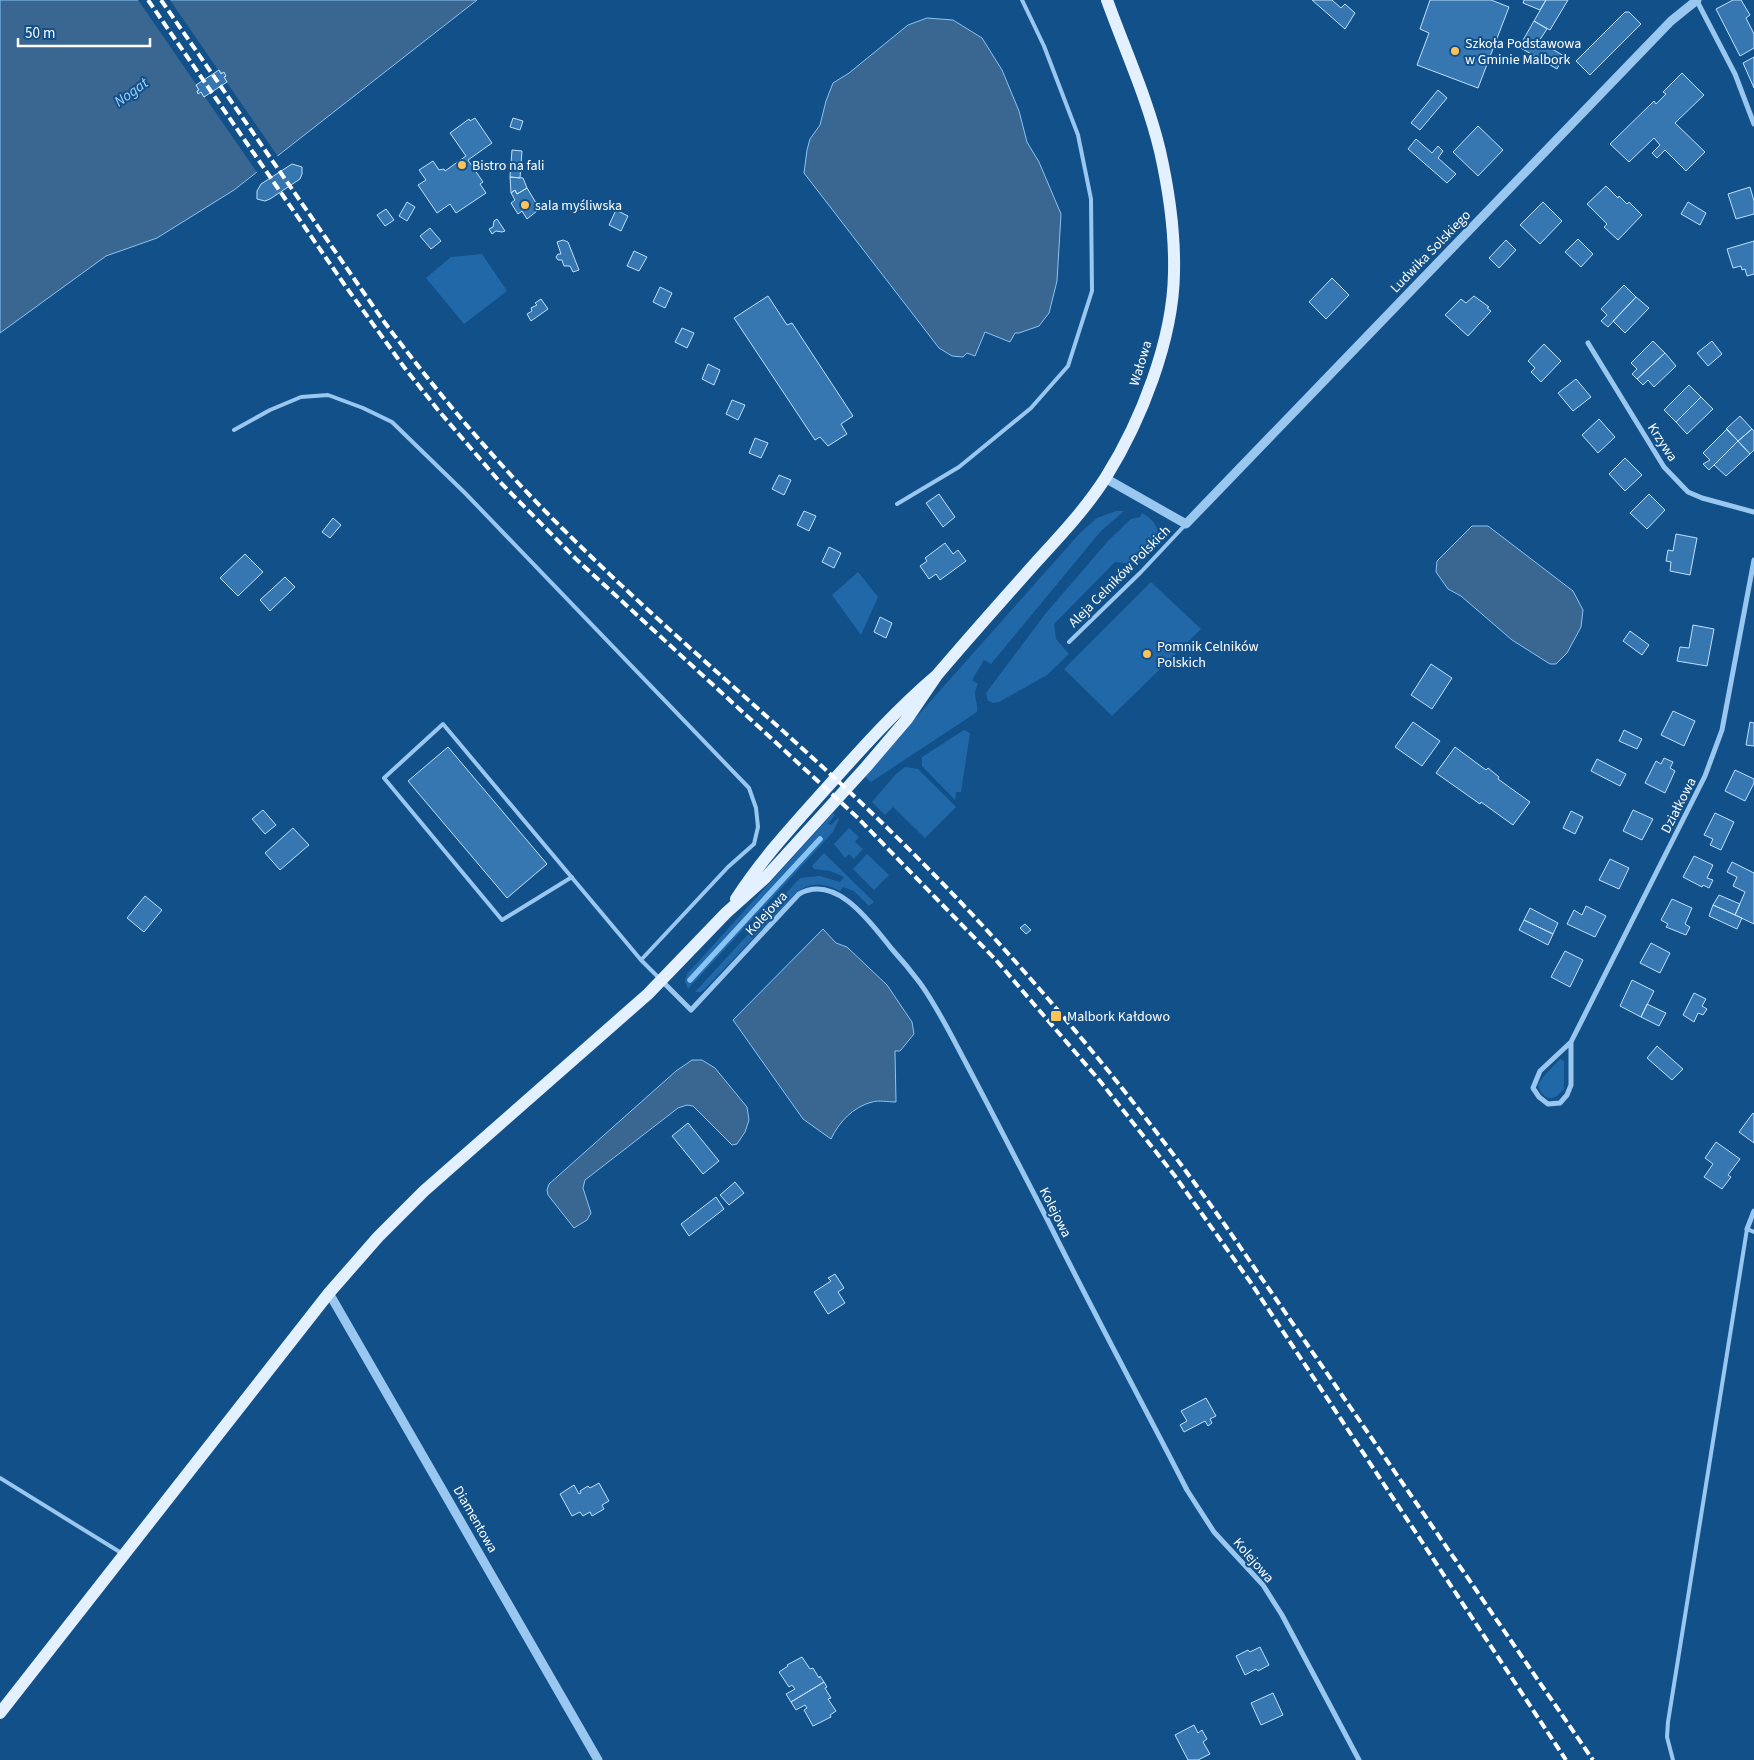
<svg xmlns="http://www.w3.org/2000/svg" width="1754" height="1760" font-family="'Source Sans 3',sans-serif">
<style>
.green{fill:#2168a8}
.water{fill:#396792;stroke:#8ac4f4;fill-rule:evenodd}
.pier{fill:#12508a}
.lines{fill:none;stroke-linecap:round;stroke-linejoin:round}
.stream{stroke:#8ac4f4;stroke-width:5.5}
.building{fill:#3677b2;stroke:#bfe0fc}
.service{stroke:#99c7f0;stroke-width:4}
.minor{stroke:#99c7f0;stroke-width:5}
.tertiary{stroke:#99c7f0;stroke-width:9}
.primary{stroke:#e2f0ff;stroke-width:12}
.rail{stroke:#fff;stroke-width:4;stroke-dasharray:9 4;stroke-linecap:butt}
.poi-dot{fill:#ffc258;stroke:#12508a;stroke-width:2}
.labels{text-anchor:middle;stroke-width:4;stroke-linejoin:round;paint-order:stroke}
.poi-label{font-size:14px;fill:#fff;stroke:#12508a;text-anchor:start}
.street-label{font-size:14px;fill:#fff;stroke:#12508a}
.water-label{font-size:15px;font-style:italic;fill:#a4d1f8;stroke:#12508a}
</style>
<rect width="100%" height="100%" fill="#12508a"/>
<!-- green -->
<path class="green" d="M482 254 507 291 464 324 426 278 451 257Z
M1116 511H1124L1101 531 1086 549 991 664 984 660 972 680 978 684C971 697 979 701 977 712L871 782 864 776 1080 533 1097 518Z
M1142 513C1152 518 1162 529 1156 541L1133 564 1115 562 1054 624 1056 639 1069 654 1047 675 999 702 994 703 988 701 986 693 1046 613 1108 541 1131 519 1140 517Z
M858 572 878 597 861 635 832 595Z
M1151 582 1201 629 1112 716 1064 669Z
M964 730 970 733 961 792H956L955 800 922 766V757Z
M905 767 918 769 956 807 925 838 893 807 885 815 872 802 896 774Z
M833 813 835 815 828 824 831 825 838 818 839 819 833 832 688 989 685 981 687 974Z
M849 828 859 837 855 842 863 849 854 859 849 854 845 858 834 844Z
M824 853 874 902 869 906 854 891 843 887 840 891C825 882 809 882 796 893L705 989 701 992H695L800 878 820 876 840 882 844 877 830 871 814 869 812 866Z
M867 854 889 875 874 890 853 869Z
M1560 1059 1564 1061V1089C1562 1091 1560 1093 1558 1095 1549 1103 1540 1094 1538 1085L1543 1077Z"/>
<!-- water -->
<path class="water" d="M0 0H477L234 190 157 238 106 256 0 333ZM218 70 226 76 224 77 227 82 204 97 201 92 198 93 197 91 199 90 196 85Z
M927 18 953 20 982 38 1002 70 1019 111 1027 142 1039 162 1061 214 1057 281 1049 313 1039 326 1019 333H1015L1010 342 985 332 975 356 967 353 963 357 952 356 939 348 804 173 807 150 810 139 820 125 826 101 833 83 849 73 908 25Z
M1472 526H1488L1573 591 1583 610 1581 627 1567 653 1556 664H1550L1512 640 1461 596 1448 589 1436 572 1437 561Z
M823 929 836 943 847 947 887 985 912 1022 914 1034 900 1051H895L896 1102C888 1102 879 1100 872 1102 853 1107 839 1122 831 1139L803 1119 733 1020Z
M692 1060H702L715 1068 747 1107 749 1120 745 1132 737 1144 732 1145 693 1106 687 1105 678 1108 585 1180 583 1188 591 1213 587 1220 574 1228 548 1195 547 1190 549 1184 676 1071Z"/>
<!-- pier -->
<path class="pier" d="M138 0H170L279 158 258 174Z"/>
<g class="lines">
<!-- stream -->
<path class="stream" d="M690 980 820 839"/>
</g>
<!-- building -->
<path class="building" d="M1312 0H1332L1341 8 1345 4 1355 13 1345 29Z
M1430 0H1491L1509 7 1478 88 1417 65 1429 33 1420 29Z
M1524 0H1546L1540 10 1523 3Z
M1546 0H1568L1550 30 1534 21Z
M1733 0H1741L1750 15 1746 18 1754 34V48L1740 56 1716 9Z
M1625 12H1629L1641 24 1590 75 1576 61Z
M1534 21 1547 29 1539 41 1564 56 1557 69 1519 47Z
M1754 57V88L1743 63Z
M219 70 221 74 224 72 226 76 224 77 227 82 204 97 201 92 198 94 197 91 199 90 196 85Z
M1682 73 1704 95 1675 123 1705 152 1686 171 1665 150 1657 158 1652 153 1660 145 1654 138 1629 162 1610 144 1654 101 1656 104 1666 94 1663 92Z
M1438 90 1447 98 1420 130 1411 123Z
M475 118 492 143 468 160 483 182 480 184 486 193 456 213 450 204 437 213 418 185 426 180 419 170 433 161 439 170 444 169 445 171 466 156 450 133 469 119 470 121Z
M513 118 523 121 520 130 510 127Z
M1478 126 1503 150 1478 176 1453 152Z
M1416 139 1432 153 1438 146 1443 151 1438 158 1456 174 1447 183 1408 149Z
M512 150 522 151 520 178 510 177Z
M292 164 302 167V174L300 179 270 199 265 201 257 199V191L261 184Z
M510 177 523 178 527 188 517 194 515 190 511 193Z
M1606 186 1618 198 1619 196 1627 204 1629 202 1642 215 1618 240 1604 227 1607 224 1587 204Z
M1750 187 1754 201V214L1736 219 1728 194Z
M527 188 538 206 537 211 527 219 522 211 518 214 511 203 515 200 511 193 515 190 517 194Z
M407 202 415 207 407 221 399 216Z
M1543 202 1562 221 1540 244 1520 225Z
M1688 202 1706 213 1700 225 1681 214Z
M386 209 394 220 385 226 377 215Z
M616 210 628 216 621 231 609 225Z
M497 219 505 231 502 232 496 231 492 234 489 229 493 227 494 221Z
M430 228 441 241 431 249 420 236Z
M1578 239 1593 254 1581 267 1565 252Z
M563 240 568 242 579 270 573 272 570 266H564L562 260H558L556 257 558 254H561L557 242Z
M1506 240 1516 250 1499 268 1489 258Z
M1754 241V274L1747 276 1745 269 1742 270 1741 266 1733 268 1727 249Z
M634 251 647 257 639 271 627 266Z
M1332 278 1349 295 1326 319 1309 302Z
M1624 285 1636 297 1608 327 1601 321 1607 315 1601 309Z
M660 287 672 293 665 308 653 302Z
M768 296 787 325 792 323 853 416 841 424 847 434 828 446 820 437 815 440 734 318Z
M1474 296 1489 307 1487 308 1491 311 1468 336 1445 315 1461 299 1466 303Z
M1636 297 1649 308 1625 333 1613 321Z
M541 299 548 309 531 321 527 314 532 311 531 308 537 305 535 303Z
M682 328 694 333 687 348 675 342Z
M1653 341 1665 353 1637 379 1632 374 1637 369 1631 363Z
M1712 341 1722 354 1708 366 1697 353Z
M1544 344 1561 361 1541 382 1531 372 1535 368 1528 361Z
M1665 353 1676 366 1654 387 1648 380 1643 385 1637 379Z
M708 364 720 370 714 385 702 379Z
M1576 379 1591 397 1573 411 1558 393Z
M1689 385 1701 397 1676 422 1664 410Z
M1701 397 1713 409 1687 434 1676 422Z
M732 400 745 405 738 420 726 414Z
M1740 416 1752 429 1738 441 1726 429Z
M1599 419 1615 437 1598 453 1582 435Z
M1727 429 1738 441 1709 470 1703 464 1710 460 1703 453Z
M1752 429 1754 431V450L1750 454 1738 441Z
M755 438 768 443 761 458 749 453Z
M1738 441 1750 454 1726 476 1714 465Z
M1625 458 1642 475 1625 491 1609 474Z
M779 475 791 480 784 495 772 489Z
M939 494 955 517 943 527 926 503Z
M1649 494 1665 510 1647 529 1630 513Z
M804 511 816 516 809 531 797 525Z
M333 518 341 525 330 538 322 532Z
M1676 534 1697 538 1690 575 1670 571 1671 562 1666 561 1668 550 1673 551Z
M945 543 953 554 958 550 966 561 940 580 936 574 929 579 920 566 927 561 925 558Z
M829 547 841 553 834 568 822 562Z
M245 554 263 572 238 596 220 578Z
M285 577 295 587 270 611 260 600Z
M880 617 892 623 886 638 874 632Z
M1693 625 1714 629 1707 666 1677 661 1680 647 1689 648Z
M1630 631 1649 645 1642 655 1623 641Z
M1431 664 1452 678 1432 709 1411 695Z
M1673 711 1695 721 1684 746 1661 735Z
M1413 722 1440 741 1422 766 1395 747Z
M1750 722 1754 723V746L1746 745Z
M1624 730 1642 739 1637 749 1619 741Z
M448 747 547 864 507 898 408 781Z
M1455 747 1486 770 1488 768 1499 777 1498 779 1530 802 1513 825 1481 802 1480 804 1436 773Z
M1664 758 1673 762 1670 768 1675 771 1665 793 1645 783 1656 761 1661 764Z
M1597 759 1626 774 1620 786 1591 771Z
M1735 770 1754 779V783L1745 801 1725 791Z
M263 810 276 825 265 834 252 819Z
M1633 810 1653 819 1642 840 1623 831Z
M1571 811 1583 817 1575 834 1563 828Z
M1715 813 1734 822 1721 850 1710 845 1713 839 1704 835Z
M293 828 309 845 280 870 265 853Z
M1694 856 1713 865 1707 878 1713 880 1709 888 1703 885 1702 887 1683 877Z
M1610 859 1629 868 1619 889 1599 880Z
M1732 862 1754 873V924L1735 915 1745 892 1733 886 1737 877 1727 872Z
M1719 895 1740 904 1735 915 1713 905Z
M145 896 162 910 144 932 127 918Z
M1672 899 1692 908 1685 924 1690 927 1686 935 1666 927 1668 924 1661 920Z
M1713 905 1742 918 1737 929 1709 916Z
M1586 906 1606 916 1595 937 1567 924 1574 910 1582 915Z
M1530 908 1558 923 1553 934 1524 920Z
M1524 920 1553 934 1548 945 1519 930Z
M1025 924 1031 930 1026 934 1020 928Z
M1651 943 1670 953 1660 973 1640 963Z
M1565 951 1583 960 1570 987 1551 977Z
M1632 980 1654 991 1641 1017 1620 1006Z
M1694 993 1706 999 1702 1006 1707 1009 1703 1015 1698 1013 1694 1022 1683 1015Z
M1647 1004 1666 1013 1659 1026 1641 1017Z
M1657 1046 1683 1069 1672 1080 1647 1058Z
M1753 1113 1754 1114V1143L1739 1132Z
M688 1123 719 1161 703 1174 672 1136Z
M1716 1142 1740 1159 1728 1175 1731 1177 1722 1189 1704 1177 1713 1164 1705 1158Z
M735 1182 744 1193 729 1205 720 1195Z
M716 1197 724 1209 689 1236 681 1224Z
M835 1274 844 1288 838 1292 845 1303 828 1314 814 1292 831 1281 828 1278Z
M1206 1398 1216 1416 1210 1419 1212 1423 1208 1426 1205 1421 1184 1432 1180 1425 1187 1421 1181 1411Z
M599 1483 609 1501 602 1505 604 1509 592 1516 590 1512 583 1516 580 1512 572 1516 560 1494 574 1485 579 1494 581 1493 580 1491 588 1486 590 1488Z
M1260 1647 1269 1665 1258 1671 1256 1669 1245 1675 1236 1656 1248 1650 1250 1652Z
M802 1657 810 1669 813 1668 819 1678 820 1676 824 1682 791 1702 786 1694 795 1689 792 1685 789 1687 779 1672 788 1666 787 1665Z
M824 1682 827 1687 825 1688 831 1698 828 1699 836 1711 830 1715 831 1717 813 1726 804 1710 807 1708 805 1705 796 1710 791 1702Z
M1273 1693 1283 1715 1261 1725 1251 1703Z
M1194 1725 1198 1733 1202 1730 1207 1739 1203 1742 1210 1754 1198 1760H1188L1175 1735Z"/>
<g class="lines">
<!-- service -->
<path class="service" d="M234 430 270 410 301 397 328 395 363 408 392 422 465 493 749 788 756 808 758 827 754 844 728 867 641 960
M897 504 959 467 1031 408 1068 366 1092 291 1091 199 1078 135 1044 46 1022 0
M1069 642 1141 572 1186 524
M572 877 502 920 384 778 443 724 641 960 660 979
M0 1478 123 1554
M1673 1760 1667 1737 1668 1722 1747 1229 1754 1232"/>
<!-- minor -->
<path class="minor" d="M1697 1 1735 74 1754 124
M1588 343 1664 467 1688 492 1702 498 1754 512
M662 981 691 1010 799 894C836 873 871 923 891 948 901 959 911 971 920 983 938 1008 952 1037 967 1065 994 1116 1020 1167 1047 1219 1092 1310 1141 1400 1187 1490L1214 1532 1263 1585 1282 1615 1359 1760
M1571 1042V1085L1567 1095 1560 1103 1548 1104 1539 1097 1533 1088 1540 1071 1571 1042 1705 776 1722 730 1754 560
M1747 1229 1754 1211"/>
<!-- tertiary -->
<path class="tertiary" d="M1105 478 1186 524 1671 21 1697 0
M329 1293 598 1760"/>
<!-- primary -->
<path class="primary" d="M736 899C763 857 797 821 830 784 864 746 898 708 937 675 970 636 1004 598 1038 560 1062 534 1087 507 1106 477 1141 421 1173 340 1174 273 1175 232 1169 191 1160 151 1148 100 1125 50 1107 0
M0 1713 329 1293 378 1237 424 1191 648 994 726 913 765 878 866 767 907 719 937 675"/>
<!-- rail -->
<path class="rail" d="M148 0 344 284 404 367 438 410 499 481 576 559 858 818 996 960 1100 1081 1175 1176 1251 1283 1566 1760
M161 0 382 319C433 387 487 452 547 513 652 620 769 714 877 818 1006 942 1121 1079 1225 1225L1593 1760"/>
</g>
<!-- markers -->
<g class="poi-dot">
<circle cx="1455" cy="51" r="5"/>
<circle cx="462" cy="165" r="5"/>
<circle cx="525" cy="205" r="5"/>
<circle cx="1147" cy="654" r="5"/>
<rect x="1050" y="1010" width="12" height="12" rx="2.5"/>
</g>
<g class="labels">
<!-- poi labels -->
<g class="poi-label">
<text x="1465" y="48">Szkoła Podstawowa<tspan x="1465" dy="16">w Gminie Malbork</tspan></text>
<text x="472" y="170">Bistro na fali</text>
<text x="535" y="210">sala myśliwska</text>
<text x="1157" y="651">Pomnik Celników<tspan x="1157" dy="16">Polskich</tspan></text>
<text x="1067" y="1021">Malbork Kałdowo</text>
</g>
<!-- street labels -->
<g class="street-label">
<text transform="translate(1430 251) rotate(-46)" y="5">Ludwika Solskiego</text>
<text transform="translate(1140 363) rotate(-73)" y="5">Wałowa</text>
<text transform="translate(1663 442) rotate(57)" y="5">Krzywa</text>
<text transform="translate(1119 576) rotate(-45)" y="5">Aleja Celników Polskich</text>
<text transform="translate(1678 805) rotate(-63)" y="5">Działkowa</text>
<text transform="translate(766 913) rotate(-47)" y="5">Kolejowa</text>
<text transform="translate(1056 1212) rotate(63)" y="5">Kolejowa</text>
<text transform="translate(476 1519) rotate(60)" y="5">Diamentowa</text>
<text transform="translate(1254 1560) rotate(49)" y="5">Kolejowa</text>
</g>
<!-- water labels -->
<g class="water-label">
<text transform="translate(131 92) rotate(-36)" y="5">Nogat</text>
</g>
</g>
<!-- scale -->
<path d="M18 38v8h132v-8" fill="none" stroke="#ffffff" stroke-width="2.5"/>
<text x="25" y="38" font-size="15" fill="#ffffff" stroke="#12508a" stroke-width="4" paint-order="stroke">50 m</text>
</svg>
